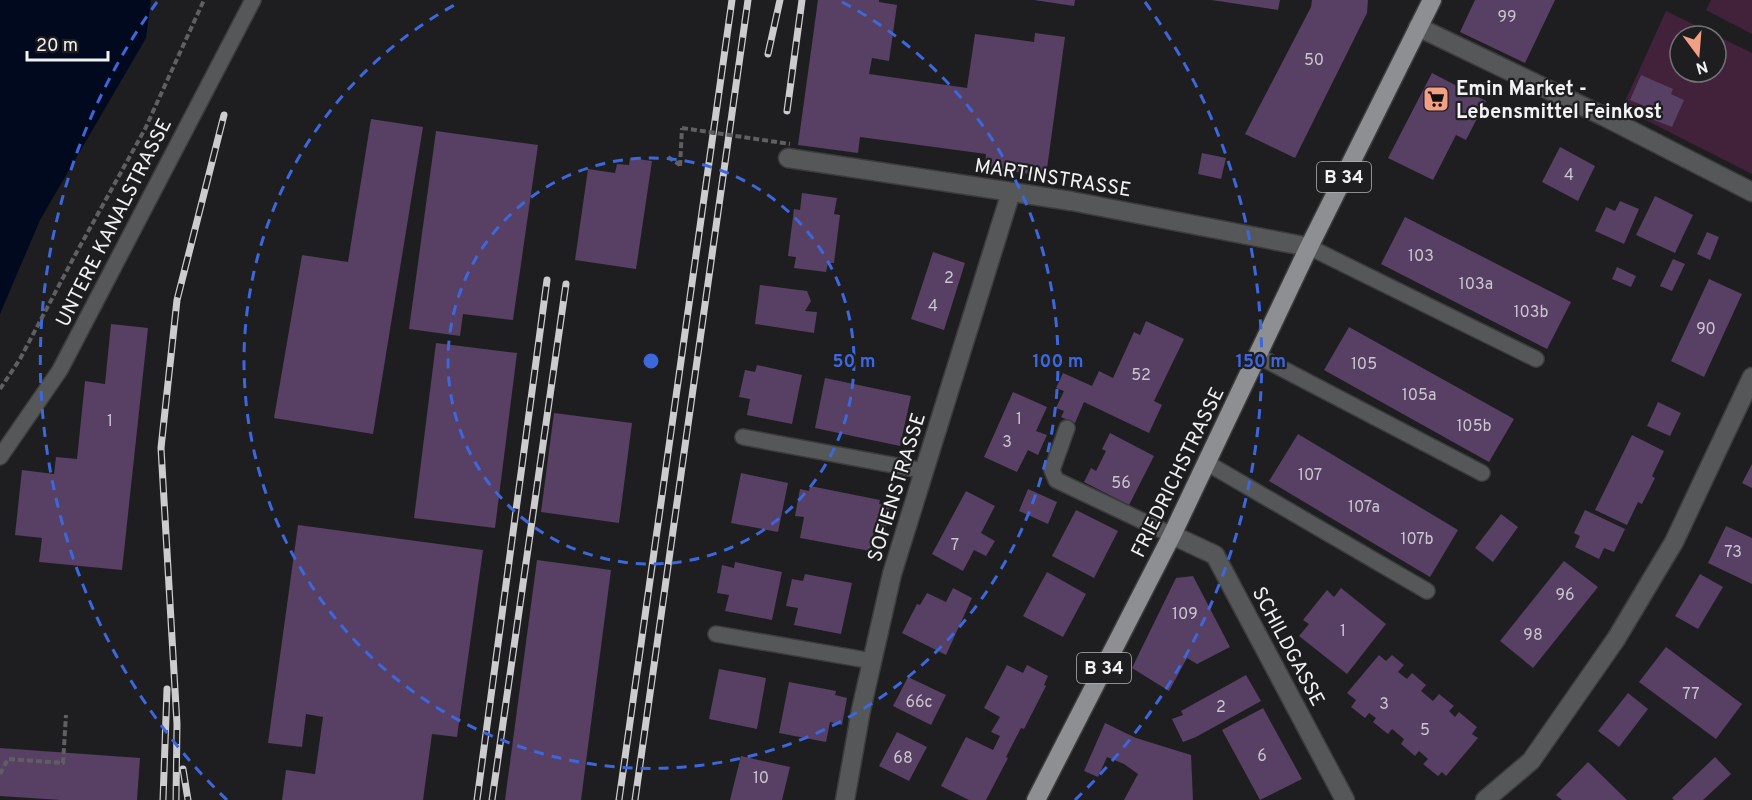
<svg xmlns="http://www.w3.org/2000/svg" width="1752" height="800" font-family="Overpass,sans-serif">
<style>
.green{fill:#42213b;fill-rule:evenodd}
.water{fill:#00091e}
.building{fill:#583f64}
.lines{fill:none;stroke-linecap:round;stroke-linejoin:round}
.service-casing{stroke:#3c3c3e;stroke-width:18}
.minor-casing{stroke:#3c3c3e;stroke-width:21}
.tertiary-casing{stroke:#3c3c3e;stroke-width:21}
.primary-casing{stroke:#3c3c3e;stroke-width:21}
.path{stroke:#5f5f61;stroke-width:4;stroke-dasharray:6 3;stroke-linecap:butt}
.service{stroke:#565758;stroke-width:15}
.minor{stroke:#565758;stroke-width:18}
.tertiary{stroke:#565758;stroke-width:18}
.primary{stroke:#8e8f92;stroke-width:18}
.rail-casing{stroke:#ccccce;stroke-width:7}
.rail{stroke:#1e1e20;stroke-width:4.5;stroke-dasharray:14;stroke-linecap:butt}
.path-bridge{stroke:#5f5f61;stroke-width:4;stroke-dasharray:6 3;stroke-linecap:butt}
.ring{fill:none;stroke:#3d67dc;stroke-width:3;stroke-dasharray:10 8}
.labels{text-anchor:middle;stroke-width:4.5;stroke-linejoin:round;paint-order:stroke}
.number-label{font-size:16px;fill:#ccc5d0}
.shield{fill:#1e1e20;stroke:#b2b2b4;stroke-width:1.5}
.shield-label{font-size:18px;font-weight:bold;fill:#f2f2f4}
.poi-label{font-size:20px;font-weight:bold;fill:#f2f2f4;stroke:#1e1e20;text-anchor:start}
.street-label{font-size:20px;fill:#f2f2f4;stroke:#1e1e20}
.centre{fill:#3d67dc;stroke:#1e1e20;stroke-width:3}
.ring-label{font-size:18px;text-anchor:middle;font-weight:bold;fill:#3d67dc;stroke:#1e1e20;stroke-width:4.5;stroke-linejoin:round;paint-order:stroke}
</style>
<rect width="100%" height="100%" fill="#1e1e20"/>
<!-- green -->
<path class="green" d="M1711 0H1752V34L1706 10Z
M1666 11 1752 53V174L1622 108ZM1680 36H1716V72H1680Z"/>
<!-- water -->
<path class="water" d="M0 0H151L146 38 40 220 0 314Z"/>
<!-- building -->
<path class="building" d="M818 0H879V2L897 5 889 61 872 58 869 74 967 88 975 34 1034 42 1035 33 1065 37 1046 176 985 168 986 154 860 137 858 153 798 145Z
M1034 0H1075L1074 6Z
M1211 0H1280L1278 10Z
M1312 0H1368L1367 13 1295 158 1245 134 1311 7Z
M1475 0H1555L1525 63 1460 32Z
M1432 73 1486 101 1466 140 1456 135 1433 180 1388 158Z
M1641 75 1673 89 1671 94 1684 100 1672 127 1654 120 1658 112 1630 100Z
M371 119 423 127 373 434 274 418 302 255 348 262Z
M436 131 538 145 513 320 463 314 460 336 409 329Z
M1560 147 1595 166 1578 201 1542 182Z
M1202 153 1226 158 1221 179 1198 174Z
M630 158 652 161 636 269 575 260 588 169 615 173 617 164 629 165Z
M802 193 837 198 834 214 840 215 834 263H828L826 272 794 268 796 257 788 256 794 209 800 210Z
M1655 196 1693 215 1675 253 1636 235Z
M1620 201 1639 209 1624 244 1595 231 1606 207 1615 211Z
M1405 217 1571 302 1547 349 1381 264Z
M1707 232 1719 237 1710 260 1697 254Z
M933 252 965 263 944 330 911 319Z
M1673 259 1685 264 1672 291 1660 286Z
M1617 267 1636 276 1631 287 1612 279Z
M1709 279 1742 294 1704 377 1671 361Z
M760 285 807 291 811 301 805 311 817 312 814 333 755 324Z
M1146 321 1184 339 1154 401 1162 405 1149 433 1084 402 1075 423 1061 417 1064 411 1056 408 1064 391 1056 388 1063 373 1092 386 1099 371 1113 378 1134 332 1140 335Z
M111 324 148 328 122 570 39 562 42 538 15 535 22 470 54 474 56 457 77 459 85 381 105 384Z
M1349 327 1514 419 1489 462 1324 370Z
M436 343 517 353 495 528 414 518Z
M757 365 802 375 792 424 747 415 750 399 739 397 745 370 755 372Z
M825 378 911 396 900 446 815 428Z
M1013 392 1047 407 1036 431 1047 435 1038 455 1028 450 1017 472 984 457Z
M1658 402 1681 413 1670 436 1647 426Z
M554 413 632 423 619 523 541 512Z
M1110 433 1154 456 1129 505 1084 482 1091 468 1096 471 1106 451 1102 449Z
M1298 434 1458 530 1430 577 1269 481Z
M1632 435 1664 451 1652 476 1655 478 1642 504 1638 502 1627 525 1595 510Z
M1752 464V488L1742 483Z
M741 473 788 483 778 532 731 523Z
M810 486 880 500 879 504 890 506 885 533 874 531 870 551 800 538 804 517 795 516 800 489 809 491Z
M1028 489 1057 502 1048 524 1019 511Z
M966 491 995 506 981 533 995 541 986 556 974 550 963 571 932 554Z
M1076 510 1118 531 1094 578 1052 556Z
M1585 510 1625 529 1614 552 1604 548 1599 559 1575 547 1580 536 1574 533Z
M1501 514 1518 527 1493 562 1475 548Z
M298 525 483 550 457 737 432 734 423 800H282L286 770 315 774 323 717 306 714 302 747 268 743Z
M1726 526 1752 538V584L1708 563Z
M537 560 611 570 581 800H505Z
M1564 561 1598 587 1533 668 1500 641Z
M735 562 782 572 772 620 725 611 729 595 717 593 722 565 734 568Z
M1047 572 1086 594 1063 637 1023 616Z
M805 574 852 583 841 634 794 625 798 608 786 606 792 579 803 581Z
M1700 574 1723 587 1698 629 1675 616Z
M1193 576 1230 647 1197 664 1187 658 1169 691 1132 668 1176 578Z
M953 588 972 598 946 655 902 633 917 604 920 605 927 593 946 602Z
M1341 588 1386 624 1347 674 1299 636 1309 624 1303 620 1327 590 1334 597Z
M1666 647 1742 704 1716 739 1639 682Z
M1379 655 1386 661 1392 655 1404 665 1398 672 1407 679 1412 673 1426 685 1421 691 1433 701 1439 694 1454 706 1449 711 1455 717 1459 712 1477 727 1472 734 1478 738 1446 776 1442 772 1438 776 1423 764 1428 759 1419 751 1415 756 1401 744 1404 739 1392 729 1388 734 1373 722 1376 718 1369 713 1365 718 1351 707 1356 700 1347 693Z
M1007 665 1023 673 1027 665 1048 676 1044 685 1046 686 1024 729 1021 728 1006 757 1008 758 986 800H969L941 786 966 737 993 750 1000 736 991 732 1000 717 984 708Z
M719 669 766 678 757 729 709 719Z
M1246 675 1261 701 1196 737 1183 742 1172 719 1183 715 1181 711Z
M908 677 946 695 931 725 893 706Z
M789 682 836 691 835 695 847 698 842 725 830 722 826 742 779 733Z
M1628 693 1648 709 1619 747 1598 731Z
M1263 708 1302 779 1260 800 1222 730Z
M1105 723 1136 738 1191 755 1193 800H1124L1138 774 1124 764 1107 757 1098 777 1084 771Z
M897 732 927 747 909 781 879 766Z
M0 748 140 758 137 800H61L0 796Z
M741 756 790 767 782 800H730Z
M1715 757 1731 774 1703 800H1674L1672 798Z
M1588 762 1627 800H1562L1556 795Z"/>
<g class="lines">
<!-- service casing -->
<g class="service-casing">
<path id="service" d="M1309 247 1536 359
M1258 356 1482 473
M1067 428 1052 470 1056 480 1172 535
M743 437 925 471
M0 457 60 370 253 0
M1207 463 1427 591
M716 634 872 661"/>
</g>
<!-- minor casing -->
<g class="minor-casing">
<path id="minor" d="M1418 27 1603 116 1752 192
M788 158 1071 201 1309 247
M845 800 861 710 892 574 1011 192
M1485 800 1531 761 1616 639 1674 542 1752 377"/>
</g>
<!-- tertiary casing -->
<g class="tertiary-casing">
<path id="tertiary" d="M1172 535 1215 555 1345 800"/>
</g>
<!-- primary casing -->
<g class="primary-casing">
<path id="primary" d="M1036 800 1172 535 1309 247 1432 0"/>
</g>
<!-- path -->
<path class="path" d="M668 157 680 165
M680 166 682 128
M0 389 20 359 74 257 145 129 204 0
M0 774 8 759 63 763 66 715"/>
<!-- service -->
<use href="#service" class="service"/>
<!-- minor -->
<use href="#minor" class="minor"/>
<!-- tertiary -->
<use href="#tertiary" class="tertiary"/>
<!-- primary -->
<use href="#primary" class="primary"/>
<!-- rail casing -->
<g class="rail-casing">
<path id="rail" d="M768 54 780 0
M787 111 802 0
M183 769 188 800
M163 800 167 689
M176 800 177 724 161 448 177 300 224 115
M477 800 547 280
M492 800 566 284
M619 800 732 0
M635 800 748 0"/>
</g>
<!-- rail -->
<use href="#rail" class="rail"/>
<!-- path-bridge -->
<path class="path-bridge" d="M682 128 790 144"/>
</g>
<!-- distance rings -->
<g class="ring">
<circle cx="651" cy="361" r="203"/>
<path d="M842 2A407 407 0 1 1 460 2"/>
<path d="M227 800A610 610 0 0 1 157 2M1145 2A610 610 0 0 1 1075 800"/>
</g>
<!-- icons -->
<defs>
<g id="supermarket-square" transform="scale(1.35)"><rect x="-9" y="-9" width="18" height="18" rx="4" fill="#f39f83" stroke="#1e1e20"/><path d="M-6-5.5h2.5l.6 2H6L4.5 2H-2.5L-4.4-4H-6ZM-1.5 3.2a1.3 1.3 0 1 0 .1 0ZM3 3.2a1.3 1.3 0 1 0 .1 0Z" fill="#111"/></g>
</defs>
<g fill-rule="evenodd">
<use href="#supermarket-square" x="1436" y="99"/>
</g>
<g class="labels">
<!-- number labels -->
<g class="number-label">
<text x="1507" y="22">99</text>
<text x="1314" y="65">50</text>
<text x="1569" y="180">4</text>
<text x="1421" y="261">103</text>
<text x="949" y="283">2</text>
<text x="1476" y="289">103a</text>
<text x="933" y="311">4</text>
<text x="1531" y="317">103b</text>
<text x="1706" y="334">90</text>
<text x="1364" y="369">105</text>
<text x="1141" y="380">52</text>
<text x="1419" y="400">105a</text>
<text x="1019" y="424">1</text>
<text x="110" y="426">1</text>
<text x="1474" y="431">105b</text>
<text x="1007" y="447">3</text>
<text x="1310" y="480">107</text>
<text x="1121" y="488">56</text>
<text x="1364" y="512">107a</text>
<text x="1417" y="544">107b</text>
<text x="955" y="550">7</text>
<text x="1733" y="557">73</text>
<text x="1565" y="600">96</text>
<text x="1185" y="619">109</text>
<text x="1343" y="636">1</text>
<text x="1533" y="640">98</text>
<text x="1691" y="699">77</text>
<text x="919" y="707">66c</text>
<text x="1384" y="709">3</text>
<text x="1221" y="712">2</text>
<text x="1425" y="735">5</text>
<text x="1262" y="761">6</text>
<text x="903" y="763">68</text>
<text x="761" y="783">10</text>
</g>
<!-- shield labels -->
<g class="shield">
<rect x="1317" y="162" width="54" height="30" rx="4.5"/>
<rect x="1077" y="653" width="54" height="30" rx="4.5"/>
</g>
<g class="shield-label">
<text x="1344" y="183">B 34</text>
<text x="1104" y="674">B 34</text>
</g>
<!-- poi labels -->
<g class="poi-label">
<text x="1456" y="95">Emin Market -<tspan x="1456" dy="23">Lebensmittel Feinkost</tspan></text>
</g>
<!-- street labels -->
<g class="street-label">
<text transform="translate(1053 177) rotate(9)" y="7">MARTINSTRASSE</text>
<text transform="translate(113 222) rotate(-63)" y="7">UNTERE KANALSTRASSE</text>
<text transform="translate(1177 472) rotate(-64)" y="7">FRIEDRICHSTRASSE</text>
<text transform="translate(896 487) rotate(-73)" y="7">SOFIENSTRASSE</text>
<text transform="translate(1289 646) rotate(62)" y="7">SCHILDGASSE</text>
</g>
</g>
<circle cx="651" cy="361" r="9" class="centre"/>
<g class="ring-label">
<text x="854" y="367">50 m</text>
<text x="1058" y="367">100 m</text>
<text x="1261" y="367">150 m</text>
</g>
<!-- north arrow -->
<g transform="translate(1698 54) rotate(164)"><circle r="28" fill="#1e1e20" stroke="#737375" stroke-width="1.5"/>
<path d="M0-4.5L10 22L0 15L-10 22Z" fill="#f39f83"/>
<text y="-9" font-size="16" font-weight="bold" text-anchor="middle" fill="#f2f2f4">N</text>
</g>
<!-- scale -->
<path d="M27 51v9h81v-9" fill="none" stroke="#f2f2f4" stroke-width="3"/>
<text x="36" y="51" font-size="18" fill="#f2f2f4" stroke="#1e1e20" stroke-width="4.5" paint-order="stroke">20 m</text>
</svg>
